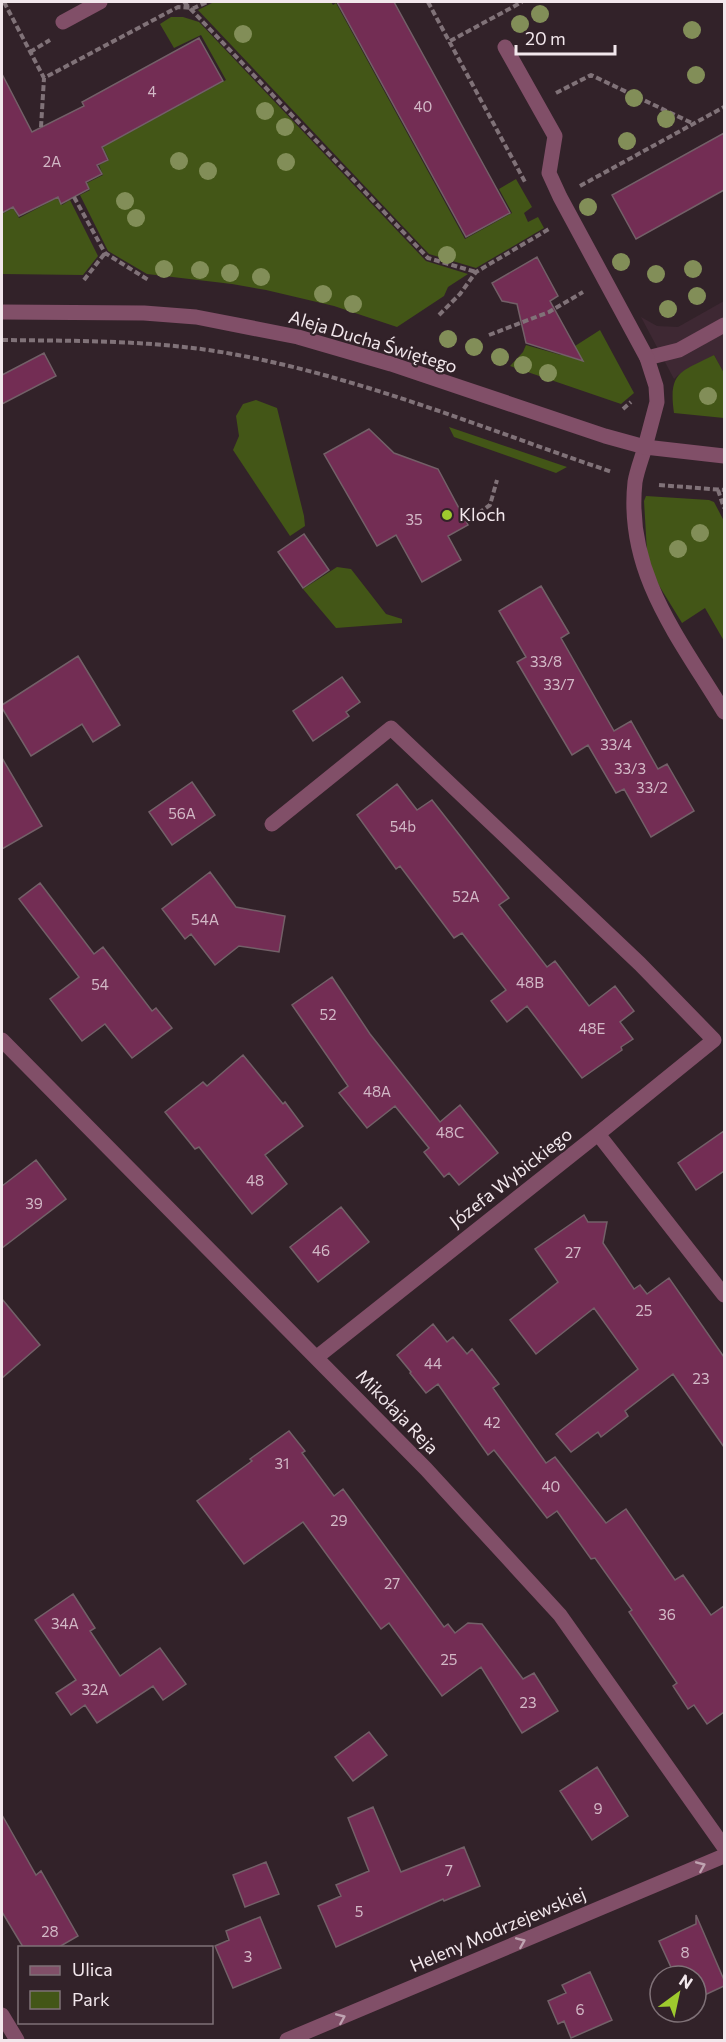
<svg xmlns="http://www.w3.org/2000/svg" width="726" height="2042" font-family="Commissioner,sans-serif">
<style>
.built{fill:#3e2833}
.green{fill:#435617}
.building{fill:#732d54;stroke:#736068;stroke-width:1.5}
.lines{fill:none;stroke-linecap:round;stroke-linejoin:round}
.path{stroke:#807278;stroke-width:4;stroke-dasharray:6 3;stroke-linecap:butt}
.service{stroke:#814f68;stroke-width:15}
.minor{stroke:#814f68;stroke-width:15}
.tree{fill:#828e58}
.oneway{stroke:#bfa3b1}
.poi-dot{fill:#9eca2e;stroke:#322229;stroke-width:2}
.labels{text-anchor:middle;stroke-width:4.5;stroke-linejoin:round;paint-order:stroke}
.number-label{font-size:15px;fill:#d2b8c6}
.street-label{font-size:18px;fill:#f2e7ec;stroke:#322229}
.poi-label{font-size:18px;fill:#f2e7ec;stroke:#322229;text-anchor:start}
</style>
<rect width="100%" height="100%" fill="#322229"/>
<!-- built -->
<path class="built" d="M724 301V373L714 355 678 375 674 379 641 317 657 326 678 327Z"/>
<!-- green -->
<path class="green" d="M214 2H331L333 5 336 3 465 239 512 213 499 189 516 179 532 207 524 213 528 222 538 217 544 228 476 268 429 254 198 10Z
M171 17H183L199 22 426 261 468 274 448 287 444 296 397 327 334 306 266 290 232 284 147 274 108 251 80 195 90 190 87 183 103 175 99 165 109 160 103 147 226 80 201 35 174 48 160 24Z
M57 198 62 205 70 200 98 256 83 275 2 274V214L13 208 19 218Z
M600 330 634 393 621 404 510 366 523 352 526 345 561 355Z
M714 355 724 373V418L674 413C668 371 681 372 714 355Z
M256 400 277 408 304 516 305 526 290 536 233 450 239 436 236 416 243 404Z
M449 427 567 467 556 473 454 437Z
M646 496 709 500 714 502 724 521V641L705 608 682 623 655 579 647 552 644 501Z
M337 567 351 569 386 614 402 619V623L336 628 303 589Z"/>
<!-- building -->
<path class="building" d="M337 2H394L510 213 466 237Z
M199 38 223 81 102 147 108 160 97 165 102 174 86 182 89 189 61 204 58 197 19 216 13 207 2 213V74L32 132 84 106 82 102Z
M724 133V190L636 239 612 195Z
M537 257 558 296 550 301 583 361 526 343 517 304 502 301 492 283Z
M44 353 56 376 2 404V375Z
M369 429 394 453 438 469 468 525 448 536 461 560 422 582 396 535 377 546 324 454Z
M304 534 329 570 303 588 278 552Z
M541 586 569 633 561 638 614 731 631 721 658 769 667 764 694 811 651 837 624 789 616 793 588 745 572 755 517 662 526 657 499 611Z
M78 656 120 725 93 742 82 724 31 756 2 708V705Z
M342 677 360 702 346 712 349 716 313 741 293 711Z
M2 758 42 826 2 849Z
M192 782 215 815 172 845 149 812Z
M397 784 417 810 432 800 509 898 499 905 547 967 555 961 589 1006 615 986 634 1011 620 1022 633 1039 621 1047 622 1050 582 1078 527 1006 507 1022 491 1001 506 990 462 933 454 938 400 866 396 869 357 815Z
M210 872 236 907 285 916 279 952 239 946 215 965 191 934 185 939 162 909Z
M40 883 94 954 103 947 152 1011 156 1008 172 1028 132 1058 105 1024 82 1041 50 999 79 977 19 899Z
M332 977 370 1034 440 1122 460 1105 498 1153 459 1185 449 1173 444 1177 424 1152 429 1148 395 1106 367 1128 339 1093 348 1086 292 1005Z
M243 1055 283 1104 285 1102 303 1126 265 1155 287 1184 252 1214 199 1147 195 1149 165 1112 203 1082 207 1086Z
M724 1131V1171L696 1190 678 1163Z
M36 1160 66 1199 2 1248V1186Z
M341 1207 369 1242 318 1282 290 1247Z
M584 1215 588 1222H607L603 1243 634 1289 640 1285 647 1294 669 1278 724 1357V1447L673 1374 625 1411 628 1416 601 1437 598 1432 571 1452 556 1434 638 1369 594 1308 536 1354 510 1320 558 1282 535 1249Z
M2 1299 40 1345 2 1378Z
M433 1324 447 1342 453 1337 467 1354 472 1349 499 1384 493 1388 546 1463 555 1457 606 1523 626 1509 675 1580 683 1575 711 1615 724 1606V1712L707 1724 694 1705 688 1709 673 1686 677 1683 629 1612 632 1610 595 1558 591 1559 557 1511 547 1518 494 1450 488 1455 438 1384 426 1393 410 1373 411 1372 397 1355Z
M289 1431 305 1451 302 1453 334 1496 343 1489 444 1627 448 1624 455 1633 468 1623 482 1624 523 1679 534 1673 558 1711 522 1733 481 1667 442 1696 389 1623 381 1629 303 1522 244 1564 197 1501 252 1461 250 1459Z
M73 1594 95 1628 90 1631 120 1676 160 1648 186 1684 163 1700 153 1686 97 1723 85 1705 71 1715 56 1693 76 1680 35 1620Z
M369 1732 387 1755 353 1781 335 1757Z
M597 1767 628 1816 592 1840 560 1791Z
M373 1807 401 1872 464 1847 480 1886 444 1901 443 1899 336 1947 318 1906 341 1896 336 1885 369 1871 348 1818Z
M2 1815 36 1875 41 1871 78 1936 59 1947H23L2 1912Z
M266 1862 279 1894 245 1907 233 1875Z
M696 1915 724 1980V1986L696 1999V1976H675L659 1941 696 1924Z
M260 1917 281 1968 233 1988 215 1946 229 1940 226 1931Z
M590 1972 612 2020 571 2038 564 2021 558 2024 548 2001 566 1993 562 1985Z"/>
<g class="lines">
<!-- path -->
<path class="path" d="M4 2 44 78 178 7 194 8 207 2
M184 2 428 258 476 272
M428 2 525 182
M450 41 522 2
M30 52 50 40
M556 93 591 75 694 124
M41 127 44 78
M580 186 724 107
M74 197 105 253 150 281
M84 280 105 253
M439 315 460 294 476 272 549 229
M489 335 549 312 583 292
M2 340C81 341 160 340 238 355 366 379 488 430 612 472
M623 409 631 402
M659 485 724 490
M718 490 724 508
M460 512 463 510 469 520 490 505 497 480"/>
<!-- service -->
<path class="service" d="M647 358 679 350 724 325
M645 447C642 458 637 470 635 482 625 573 680 639 724 712"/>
<!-- minor -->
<path class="minor" d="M63 22 100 2
M505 47 555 136 549 173 560 197 647 358 656 386 657 402 645 447
M2 312 144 313 196 317 298 337 391 364 605 436 645 447 724 456
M272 824 391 728 640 964 714 1040 598 1134
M2 1040 426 1469 560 1615 724 1847
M317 1357 598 1134 724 1295
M2 2015 17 2040
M287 2040 724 1856"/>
</g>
<!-- trees -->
<g class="tree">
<circle cx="540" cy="14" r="9"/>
<circle cx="520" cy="24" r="9"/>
<circle cx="692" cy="30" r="9"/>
<circle cx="243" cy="34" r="9"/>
<circle cx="696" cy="75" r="9"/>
<circle cx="634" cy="98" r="9"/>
<circle cx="265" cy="111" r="9"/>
<circle cx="666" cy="119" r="9"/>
<circle cx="285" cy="127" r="9"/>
<circle cx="627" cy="141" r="9"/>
<circle cx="179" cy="161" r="9"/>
<circle cx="286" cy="162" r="9"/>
<circle cx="208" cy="171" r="9"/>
<circle cx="125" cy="201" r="9"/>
<circle cx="588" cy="207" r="9"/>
<circle cx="136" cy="218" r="9"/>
<circle cx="447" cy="255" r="9"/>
<circle cx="621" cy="262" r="9"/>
<circle cx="164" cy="269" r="9"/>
<circle cx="693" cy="269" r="9"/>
<circle cx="200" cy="270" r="9"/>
<circle cx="230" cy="273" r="9"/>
<circle cx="656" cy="274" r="9"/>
<circle cx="261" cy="277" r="9"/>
<circle cx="323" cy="294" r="9"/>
<circle cx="697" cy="296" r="9"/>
<circle cx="353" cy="304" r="9"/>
<circle cx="668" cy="309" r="9"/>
<circle cx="448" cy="339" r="9"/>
<circle cx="474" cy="347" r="9"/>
<circle cx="500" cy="357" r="9"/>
<circle cx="523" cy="365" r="9"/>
<circle cx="548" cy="373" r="9"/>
<circle cx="708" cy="396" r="9"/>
<circle cx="700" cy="533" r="9"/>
<circle cx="678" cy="549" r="9"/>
</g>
<!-- one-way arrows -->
<defs><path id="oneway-chevron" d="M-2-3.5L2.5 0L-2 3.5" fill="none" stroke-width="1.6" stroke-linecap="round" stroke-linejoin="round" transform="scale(1.5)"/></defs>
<g class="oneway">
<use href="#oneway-chevron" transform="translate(701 1866) rotate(-23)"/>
<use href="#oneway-chevron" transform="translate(521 1942) rotate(-23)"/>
<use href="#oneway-chevron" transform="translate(341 2018) rotate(-23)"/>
</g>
<!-- markers -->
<circle class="poi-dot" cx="447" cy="515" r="6"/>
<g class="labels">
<!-- number labels -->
<g class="number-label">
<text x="152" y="97">4</text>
<text x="423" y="112">40</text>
<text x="52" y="167">2A</text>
<text x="414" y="525">35</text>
<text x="546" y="667">33/8</text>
<text x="559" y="690">33/7</text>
<text x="616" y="750">33/4</text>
<text x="630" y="774">33/3</text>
<text x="652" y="793">33/2</text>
<text x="182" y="819">56A</text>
<text x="403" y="832">54b</text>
<text x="466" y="902">52A</text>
<text x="205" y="925">54A</text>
<text x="530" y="988">48B</text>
<text x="100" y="990">54</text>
<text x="328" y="1020">52</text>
<text x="592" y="1034">48E</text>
<text x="377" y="1097">48A</text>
<text x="450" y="1138">48C</text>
<text x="255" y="1186">48</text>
<text x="34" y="1209">39</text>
<text x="321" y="1256">46</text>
<text x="573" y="1258">27</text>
<text x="644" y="1316">25</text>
<text x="433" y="1369">44</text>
<text x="701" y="1384">23</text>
<text x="492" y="1428">42</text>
<text x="282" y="1469">31</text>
<text x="551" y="1492">40</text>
<text x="339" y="1526">29</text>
<text x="392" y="1589">27</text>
<text x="667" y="1620">36</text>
<text x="65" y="1629">34A</text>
<text x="449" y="1665">25</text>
<text x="95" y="1695">32A</text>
<text x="528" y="1708">23</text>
<text x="598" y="1814">9</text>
<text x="449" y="1876">7</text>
<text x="359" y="1917">5</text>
<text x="50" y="1937">28</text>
<text x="685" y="1958">8</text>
<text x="248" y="1962">3</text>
<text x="580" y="2015">6</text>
</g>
<!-- street labels -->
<g class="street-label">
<text transform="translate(373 342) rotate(17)" y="6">Aleja Ducha Świętego</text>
<text transform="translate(511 1178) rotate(-38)" y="6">Józefa Wybickiego</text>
<text transform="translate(397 1412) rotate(46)" y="6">Mikołaja Reja</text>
<text transform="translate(498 1930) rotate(-23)" y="6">Heleny Modrzejewskiej</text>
</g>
<!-- poi labels -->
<g class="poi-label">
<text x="459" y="521">Kloch</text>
</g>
</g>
<!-- border -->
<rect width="726" height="2042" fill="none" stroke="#f2e7ec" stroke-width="6"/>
<!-- legend -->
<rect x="18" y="1946" width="195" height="78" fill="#322229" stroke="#7f7177" stroke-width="1.5"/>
<rect x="30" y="1966" width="30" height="9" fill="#814f68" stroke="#7f7177" stroke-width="1.5"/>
<text x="72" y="1976" font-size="18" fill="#f2e7ec">Ulica</text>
<rect x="30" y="1991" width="30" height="18" fill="#435617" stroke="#7f7177" stroke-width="1.5"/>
<text x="72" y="2006" font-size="18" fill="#f2e7ec">Park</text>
<!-- north arrow -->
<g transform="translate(678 1994) rotate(33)"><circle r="28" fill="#322229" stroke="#7f7177" stroke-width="1.5"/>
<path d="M0-4.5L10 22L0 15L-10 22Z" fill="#9eca2e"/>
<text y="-9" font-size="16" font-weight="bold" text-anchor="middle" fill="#f2e7ec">N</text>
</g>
<!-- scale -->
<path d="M516 45v9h99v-9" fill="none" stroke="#f2e7ec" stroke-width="3"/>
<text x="525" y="45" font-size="18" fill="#f2e7ec" stroke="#322229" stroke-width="4.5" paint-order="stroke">20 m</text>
</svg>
